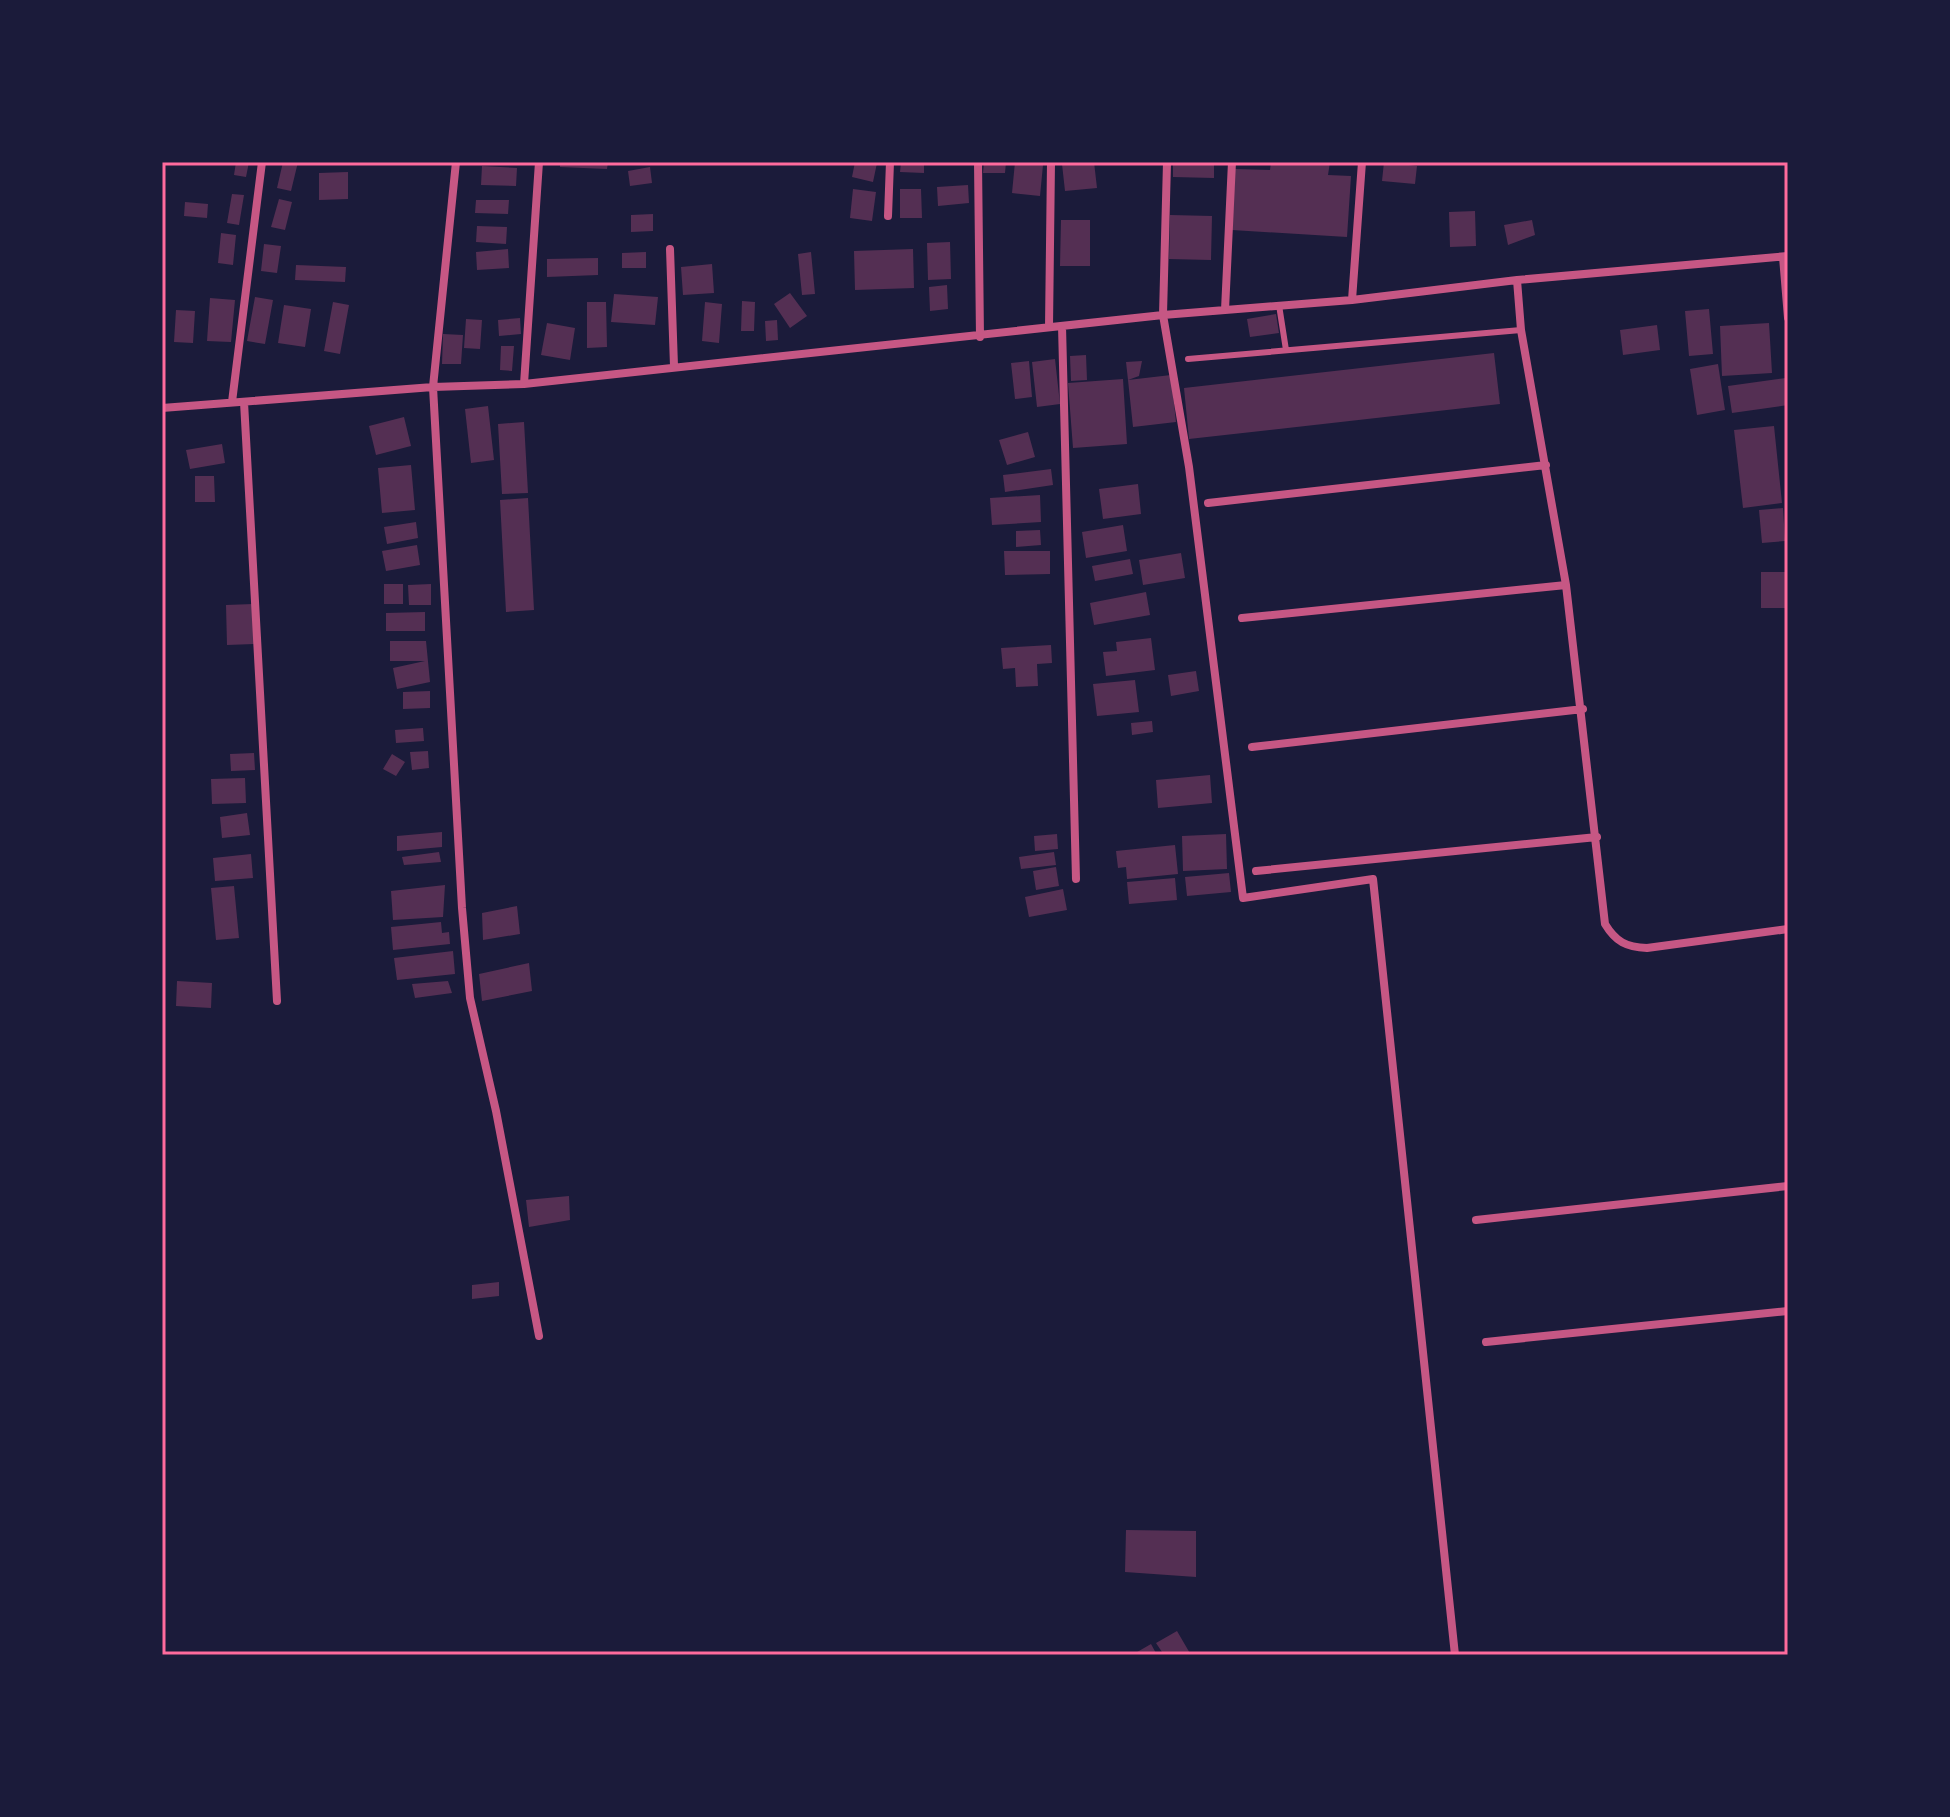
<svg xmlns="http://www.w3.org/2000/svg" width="1950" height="1817" font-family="Roboto,sans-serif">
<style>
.building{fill:#542f53}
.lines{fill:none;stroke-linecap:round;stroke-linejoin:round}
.service{stroke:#c65784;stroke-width:6}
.minor{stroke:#c65784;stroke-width:8}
.neatline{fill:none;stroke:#ff6b9d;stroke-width:3}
</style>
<rect width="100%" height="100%" fill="#1b1b3a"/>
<!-- building -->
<path class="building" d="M236 162H249L246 177 234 175Z
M283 162H298L291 191 277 188Z
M560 162H608L607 169 560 167Z
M855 162 877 163 873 182 852 177Z
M901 162H924V173L900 172Z
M984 162H1006L1005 173H983Z
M1015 162 1043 165 1040 196 1012 193Z
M1094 162 1097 188 1065 191 1062 164Z
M1173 162H1214V178L1173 177Z
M1271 162H1330L1328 175 1351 176 1347 237 1232 230 1235 169 1270 170Z
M1384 162 1417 166 1415 184 1382 181Z
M482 166 517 168 516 186 481 185Z
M650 167 652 183 630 186 628 171Z
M348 172V199L319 200V173Z
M968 185 969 203 938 206 937 187Z
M853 189 876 192 872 221 850 218Z
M900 189H921L922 218H900Z
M232 194 244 195 239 225 227 223Z
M279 199 292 202 285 230 271 227Z
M476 200H509L508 214 475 213Z
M185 202 208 204 207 218 184 216Z
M1475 211 1476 246 1450 247 1449 212Z
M653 214V231L631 232V215Z
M1170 215 1212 216 1211 260 1169 259Z
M1061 220H1090V266H1060Z
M1532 220 1535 235 1508 245 1504 225Z
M477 226 507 227 506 244 476 242Z
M221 233 236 235 233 265 218 263Z
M950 242 951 279 928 280 927 243Z
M264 244 281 246 277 273 261 271Z
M508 249 509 268 477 270 476 252Z
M913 249 914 288 855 290 854 251Z
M646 252V268H622V253Z
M811 252 815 294 802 295 798 254Z
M598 258V275L547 277V259Z
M712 264 714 293 683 295 681 267Z
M296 265 346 267 345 282 295 280Z
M947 285 948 309 930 311 929 287Z
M790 293 807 316 790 328 774 304Z
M614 294 658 297 655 325 611 322Z
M255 297 273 300 265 344 247 341Z
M210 298 235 300 231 342 207 341Z
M742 301 755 302 754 331H741Z
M333 302 349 305 340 354 324 351Z
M587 302H606L607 347 587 348Z
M705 302 722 304 719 343 702 341Z
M284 305 311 309 305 347 278 343Z
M1709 309 1713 354 1689 356 1685 311Z
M176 310 195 311 193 343 174 342Z
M1276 314 1279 333 1250 337 1247 319Z
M520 318 521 334 499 336 498 320Z
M466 319 482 320 480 349 464 348Z
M777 320 778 340 766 341 765 321Z
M547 323 575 328 570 360 541 355Z
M1769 323 1772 373 1722 376 1720 326Z
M1657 325 1660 350 1623 355 1620 330Z
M443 334 463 335 461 364H442Z
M501 346H514L512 371 500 370Z
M1494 353 1500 404 1189 439 1184 388Z
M1086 355 1087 380 1071 381 1070 356Z
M1055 359 1060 404 1037 407 1032 362Z
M1029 361 1032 397 1015 399 1011 363Z
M1142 361 1139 376 1128 380 1126 362Z
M1718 364 1725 410 1697 415 1690 369Z
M1171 375 1176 422 1133 427 1128 380Z
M1786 378 1788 405 1732 413 1728 386Z
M1123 379 1127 444 1073 448 1068 383Z
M488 406 494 460 471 463 465 409Z
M404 417 411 446 376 455 369 426Z
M524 422 528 493 502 494 498 424Z
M1774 426 1782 503 1743 508 1734 430Z
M1028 432 1035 457 1007 465 999 440Z
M222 444 225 463 190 469 186 450Z
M411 465 415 510 382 513 378 468Z
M1051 469 1053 485 1005 492 1003 475Z
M195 476H214L215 502H195Z
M1138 484 1141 514 1103 519 1099 489Z
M1040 495 1041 522 992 525 990 498Z
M528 498 534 610 506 612 500 500Z
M1783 508 1785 541 1762 543 1759 510Z
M416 522 418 538 387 544 384 527Z
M1123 525 1127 551 1086 558 1082 532Z
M1040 530 1041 545 1016 547V531Z
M417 545 420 565 386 571 382 551Z
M1004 551H1050V574L1005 575Z
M1181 553 1185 578 1143 585 1139 560Z
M1130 559 1133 574 1095 581 1092 566Z
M1761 572H1787V608H1761Z
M384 584H403V604H384Z
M431 584V605H409L408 585Z
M1146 592 1150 615 1094 625 1090 603Z
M253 604 254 644 227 645 226 605Z
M425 612V631H386V613Z
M1151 638 1155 670 1106 676 1103 652 1117 651 1116 642Z
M390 641H426L430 682 397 689 393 668 425 661H390Z
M1051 645 1052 663 1037 664 1038 686 1016 687 1015 668 1003 669 1001 648Z
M1196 671 1199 691 1171 696 1168 675Z
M1135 680 1139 712 1097 716 1093 684Z
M430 691V708L403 709V692Z
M1152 721 1153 732 1132 735 1131 723Z
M423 728 424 741 396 743 395 730Z
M428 751 429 768 412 770 410 752Z
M254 753 255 770 231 771 230 754Z
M392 754 405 762 396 776 383 769Z
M1210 775 1212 803 1158 808 1156 780Z
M245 778 246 803 212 804 211 779Z
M247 813 250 835 222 838 220 817Z
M442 832V847L397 851V836Z
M1057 834 1058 849 1035 851 1034 836Z
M1226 834 1227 869 1183 871 1182 836Z
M1175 845 1178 874 1127 879 1126 867 1118 868 1116 851Z
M439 852 441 862 404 865 402 857Z
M1054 852 1056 865 1021 869 1019 857Z
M251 854 253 878 215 881 213 858Z
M1056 867 1059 886 1036 890 1033 871Z
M1229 873 1231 892 1187 896 1185 877Z
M1175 878 1177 900 1129 904 1127 882Z
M445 885 443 917 393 920 391 891Z
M234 886 239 938 216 940 211 888Z
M1063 889 1067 910 1029 917 1025 897Z
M517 906 520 934 483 940 482 913Z
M441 922 442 933 449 932 450 944 393 950 391 927Z
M453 951 455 974 397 980 394 958Z
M529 963 532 991 482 1001 479 974Z
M177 981 212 983 211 1008 176 1006Z
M448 981 452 993 415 998 412 984Z
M569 1196 570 1220 529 1227 526 1200Z
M499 1282V1296L472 1299V1285Z
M1126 1530 1196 1531V1577L1125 1572Z
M1177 1631 1191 1655H1164L1156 1643Z
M1151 1644 1157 1655H1132Z"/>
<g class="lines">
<!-- service -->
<path class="service" d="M1279 305 1286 350
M1188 359 1521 330"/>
<!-- minor -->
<path class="minor" d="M456 162 433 387 462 908 470 998 496 1111 539 1336
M978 162 980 337
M1167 162 1163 315 1189 467 1243 898 1373 879 1455 1655
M888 216 890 162
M670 249 674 366
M1783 257 1788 318
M1517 280 1521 330 1566 585 1605 924C1616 942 1626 947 1647 948L1788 929
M1352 300 1362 162
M1225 310 1232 162
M1062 326 1076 879
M1049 327 1051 162
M524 384 539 162
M232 402 262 162
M244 402 277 1001
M162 408 433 387 524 384 1163 315 1352 300 1517 280 1788 256
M1208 503 1546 465
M1242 618 1566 585
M1252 747 1583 709
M1256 871 1597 837
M1476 1220 1788 1186
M1486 1342 1788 1311"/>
</g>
<!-- border -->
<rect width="1950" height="1817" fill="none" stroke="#1b1b3a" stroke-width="328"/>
<rect x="164" y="164" width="1622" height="1489" class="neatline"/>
</svg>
